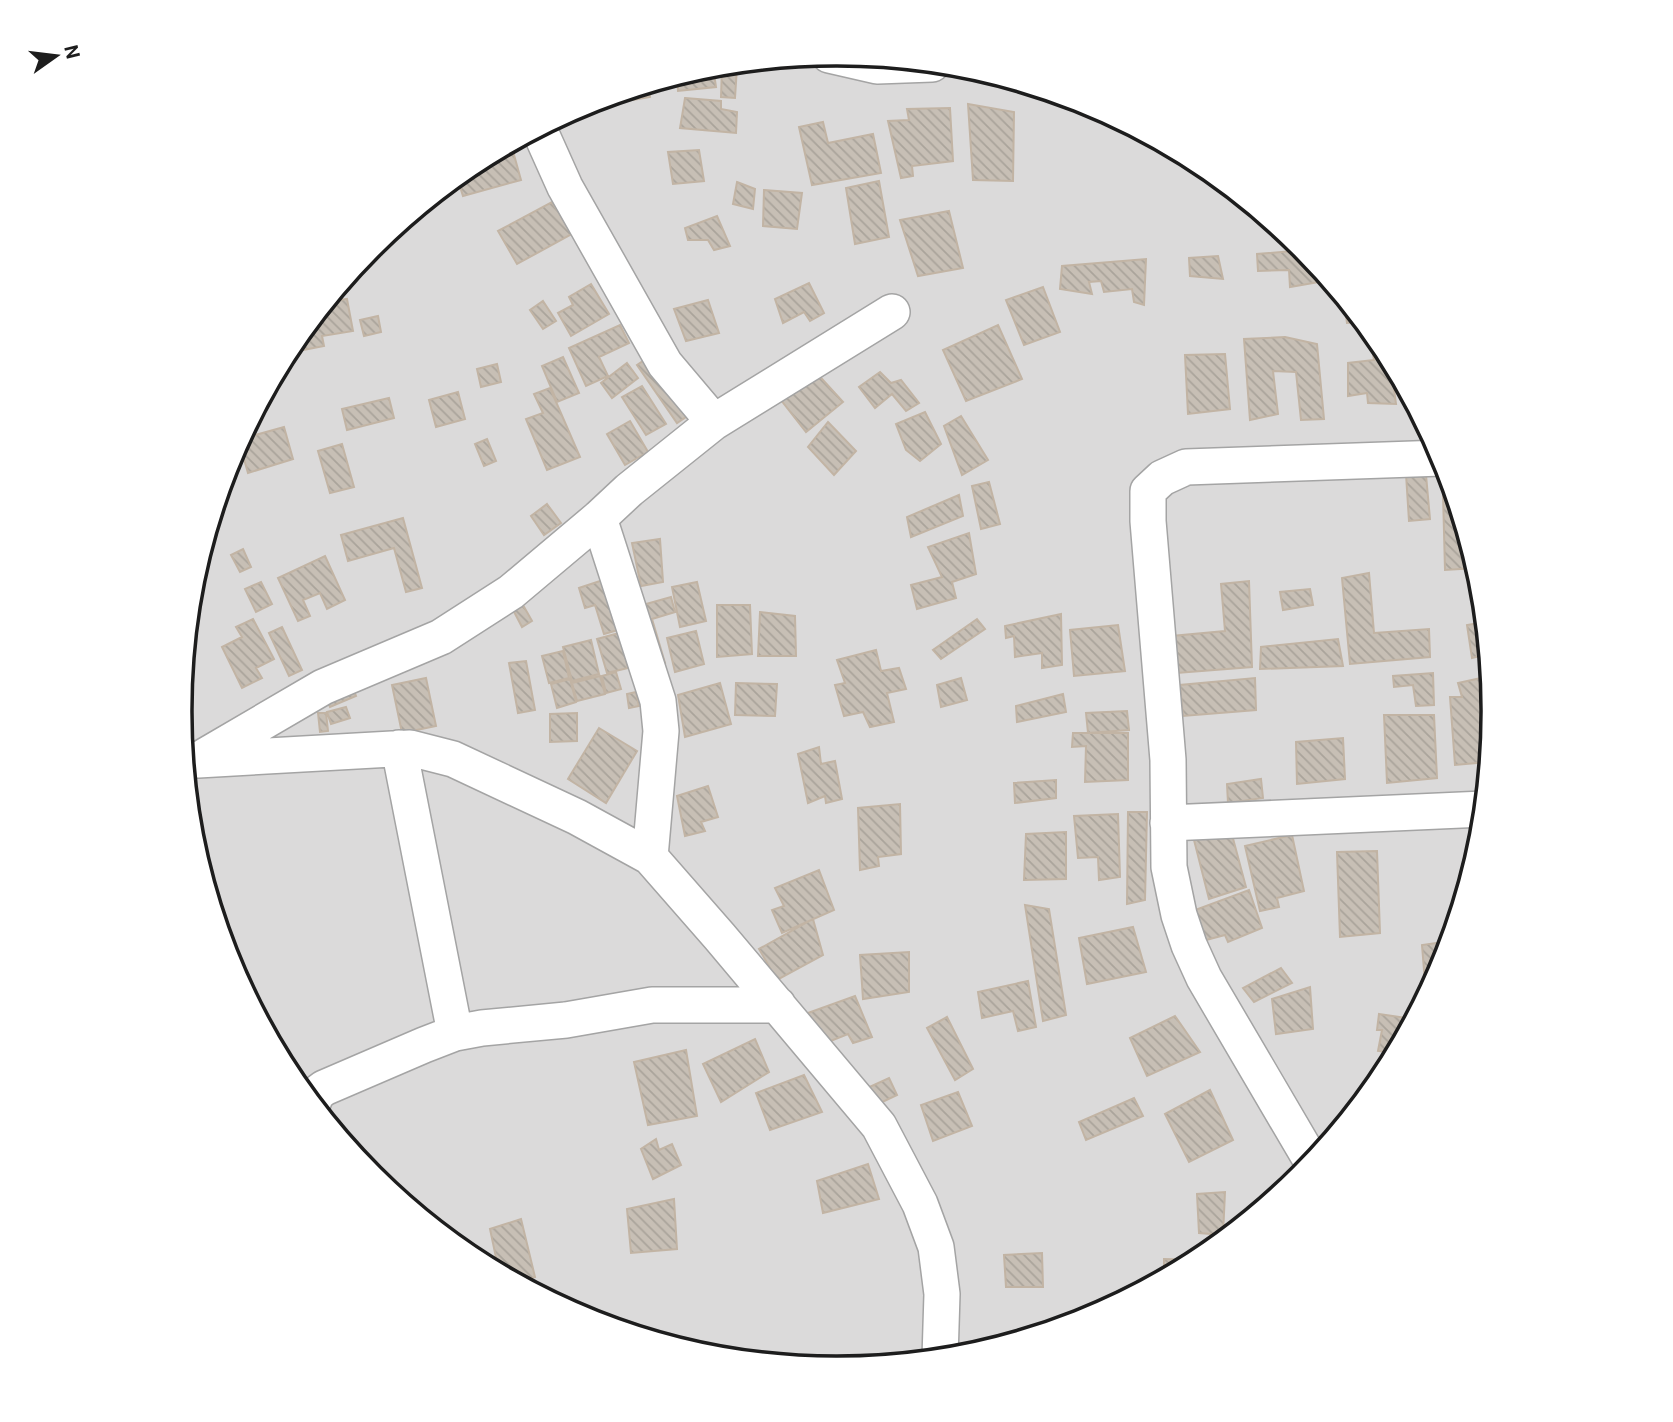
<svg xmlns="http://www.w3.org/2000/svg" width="1673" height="1422" font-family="Roboto,sans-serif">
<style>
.residential{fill:#dbdada}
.building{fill:url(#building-back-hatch);stroke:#c2b4a4;stroke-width:2}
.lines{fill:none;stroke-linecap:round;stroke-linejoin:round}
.minor-casing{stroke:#a4a4a4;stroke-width:38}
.minor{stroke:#fff;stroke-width:35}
.rim{fill:none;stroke:#1d1d1d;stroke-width:3.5}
</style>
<defs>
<pattern id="building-back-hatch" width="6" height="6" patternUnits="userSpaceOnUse" patternTransform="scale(1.75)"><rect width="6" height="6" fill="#c7bfb5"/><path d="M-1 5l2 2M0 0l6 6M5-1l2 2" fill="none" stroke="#aaa49b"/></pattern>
</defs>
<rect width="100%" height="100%" fill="#efece2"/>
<!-- residential -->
<path class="residential" d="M182 711a655 655 0 1 1 1310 0a655 655 0 1 1-1310 0Z"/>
<!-- building -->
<path class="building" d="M713 66 716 87 678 91 677 76Z
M722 66 737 67 735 98 721 97Z
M648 85 650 97 575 110 586 104Z
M685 98 721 101V109L737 112 736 133 680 128Z
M968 104 1014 112 1013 181 973 180Z
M950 108 953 161 912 166 913 176 901 178 888 121 909 120 907 109Z
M823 122 828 143 873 134 881 173 812 185 799 127Z
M511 144 521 180 463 196 457 177 472 165Z
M699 150 704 181 673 184 668 152Z
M879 181 889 237 855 244 846 188Z
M737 182 755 189 753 209 733 204Z
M764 190 802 193 797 229 763 226Z
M552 202 572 234 517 264 498 231Z
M949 211 963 268 918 276 900 220Z
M717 216 730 246 714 250 708 240H688L685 228Z
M1304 250 1325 275V281L1290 287 1289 270 1258 271 1257 254Z
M1218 256 1223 279 1190 276 1189 258Z
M1146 259 1144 305 1134 302 1132 289 1104 292 1101 281 1089 282 1092 294 1060 289 1062 266Z
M809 283 824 313 810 321 804 312 783 323 775 299Z
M591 284 609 314 571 336 558 313 573 305 569 297Z
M1043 287 1060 332 1024 345 1006 300Z
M347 299 353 331 322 336 324 346 303 350 300 334 326 302Z
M708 300 719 333 686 341 674 309Z
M1344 300 1362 322 1347 323Z
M543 301 556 321 543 329 530 310Z
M378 316 381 332 364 336 360 320Z
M620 325 629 343 599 357 608 376 586 386 569 348Z
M998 325 1022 379 966 401 943 350Z
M1369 330 1383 346 1405 387 1394 389 1396 404 1368 403 1367 393 1348 396V363L1374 360Z
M1285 337 1317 344 1324 419 1301 420 1296 372 1273 371 1278 414 1250 420 1244 339Z
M1225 354 1230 409 1188 414 1185 355Z
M652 355 692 413 677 423 637 365Z
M563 357 579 393 557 402 542 366Z
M627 363 638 378 612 398 601 383Z
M497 364 501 382 481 387 477 369Z
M812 368 843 402 806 432 777 395Z
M880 372 891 383 901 380 919 403 906 411 892 394 875 408 859 387Z
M642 386 666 424 646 435 622 397Z
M550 388 580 457 547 470 526 419 543 413 534 394Z
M458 392 465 419 436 427 429 400Z
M389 398 394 418 347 430 342 409Z
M925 412 941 444 920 461 906 450 896 424Z
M961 416 988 460 962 475 944 426Z
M630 421 648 452 625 465 607 434Z
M828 422 856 451 834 475 808 447Z
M284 427 293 459 248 473 239 442 241 439Z
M487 439 496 461 484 466 475 444Z
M342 444 354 487 330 493 318 451Z
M1406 474 1426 475 1430 519 1409 521Z
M989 482 1000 524 981 529 972 486Z
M1443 494H1454L1476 568 1445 570Z
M959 495 963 516 911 537 907 517Z
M547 504 561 523 544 535 531 516Z
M403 518 422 588 406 592 394 548 348 561 341 535Z
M969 533 976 574 952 582 956 598 917 609 911 585 942 577 928 547Z
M660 539 663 582 641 586 632 543Z
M243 549 251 567 240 572 231 555Z
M325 556 345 600 327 609 320 593 303 600 310 616 298 621 278 578Z
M1369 573 1374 633 1429 629 1430 657 1350 664 1342 578Z
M603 580 618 630 604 634 595 605 585 608 579 588Z
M1249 581 1252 667 1177 673 1172 636 1225 631 1221 584Z
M261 582 272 604 256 612 245 589Z
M697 582 706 621 680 627 672 587Z
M1310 589 1313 605 1283 610 1280 592Z
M671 597 675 612 652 619 665 663 649 667 632 608Z
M519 598 532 621 522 627 510 604Z
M717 605H750L752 654 717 657Z
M760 612 795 616 796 656H758Z
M1061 614 1062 665 1042 668V653L1015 657 1014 636 1006 638 1005 626Z
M253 619 274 659 256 668 262 678 242 688 222 647 242 637 236 627Z
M977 619 985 629 941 659 933 650Z
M1485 622 1488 654 1472 658 1467 625Z
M1118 625 1125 671 1074 676 1070 630Z
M282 627 302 670 289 676 269 633Z
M696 631 704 664 675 672 667 638Z
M619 633 628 668 607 673 597 639Z
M1338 639 1343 666 1260 669 1261 647Z
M591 640 599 674 572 681 563 647Z
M876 650 881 671 899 668 906 689 887 693 894 722 870 727 863 712 844 716 835 685 845 683 837 660Z
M563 651 569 678 549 683 542 656Z
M526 661 535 710 518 713 509 663Z
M616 672 621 689 606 693 602 676Z
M1433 673 1434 705 1416 706 1413 685 1394 687 1393 676Z
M600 676 605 694 577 701 572 683Z
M426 678 436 726 402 733 392 685Z
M961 678 967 700 941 707 937 685Z
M1255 678 1256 710 1183 716 1180 685Z
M1481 678 1483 694 1491 692 1493 711 1488 762 1455 765 1450 697H1462L1458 683Z
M570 679 576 702 557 708 551 684Z
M720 683 731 724 685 737 678 695Z
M736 683 777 684 775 716 735 715Z
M352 686 356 696 330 707 326 697Z
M636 692 639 706 629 708 627 694Z
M1063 694 1066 712 1017 722 1016 706Z
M346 707 350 718 331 724 327 712Z
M1127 711 1129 730 1088 733 1086 713Z
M318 713H326L328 731 320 732Z
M577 713V741L550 742V714Z
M1384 715H1434L1437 778 1387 783Z
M599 728 637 751 606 803 568 779Z
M1073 733H1128V780L1085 782 1086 746 1072 747Z
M1343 738 1345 779 1297 784 1296 742Z
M819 747 821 764 835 761 842 799 826 803 825 796 808 803 798 754Z
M1261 779 1263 798 1228 803 1227 784Z
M1056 780V798L1015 803 1014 783Z
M708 786 718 817 701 822 705 831 685 836 677 796Z
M900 804 901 854 878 857 879 866 860 870 858 808Z
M1128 812H1147L1145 900 1127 904Z
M1118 814 1120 877 1099 880 1098 857 1078 858 1074 816Z
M1231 831 1246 887 1209 899 1194 840Z
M1066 832V879L1024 880 1026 834Z
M1292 835 1304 891 1277 898 1279 907 1260 911 1245 846Z
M1377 851 1380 933 1340 937 1337 852Z
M819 870 834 910 782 933 772 910 784 906 775 888Z
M1249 890 1262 928 1228 942 1225 935 1206 940 1195 910Z
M1025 905 1049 909 1066 1015 1043 1021Z
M813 919 823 955 777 980 759 949Z
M1133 927 1146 972 1087 984 1079 938Z
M1450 941 1443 963 1426 995 1422 945Z
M909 952V992L863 999 860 955Z
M1281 968 1292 983 1254 1002 1243 988Z
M1028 981 1036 1027 1018 1031 1013 1011 982 1018 978 992Z
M1310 987 1313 1029 1276 1034 1272 999Z
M855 996 872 1037 853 1043 848 1034 823 1044 805 1014Z
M1379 1014 1407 1018 1406 1033 1395 1053 1378 1051 1382 1030H1377Z
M1175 1016 1200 1052 1147 1076 1130 1038Z
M947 1017 973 1069 955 1080 927 1028Z
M755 1039 769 1072 721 1102 703 1064Z
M686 1050 697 1116 648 1125 634 1062Z
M804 1075 822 1112 770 1130 756 1093Z
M889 1078 897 1095 874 1106 863 1090Z
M1210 1090 1233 1140 1189 1162 1165 1114Z
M958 1092 972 1126 933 1141 921 1105Z
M1134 1098 1143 1116 1086 1140 1079 1122Z
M656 1139 659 1150 672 1144 681 1165 653 1179 641 1149Z
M868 1164 879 1199 823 1213 817 1181Z
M1225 1192 1223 1235 1199 1233 1197 1194Z
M674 1199 677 1249 631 1253 627 1209Z
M521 1219 535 1277 519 1282 499 1272 490 1229Z
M1042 1253 1043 1287H1006L1004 1255Z
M1164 1259 1195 1260 1164 1277Z"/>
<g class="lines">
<!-- minor casing -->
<g class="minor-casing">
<path id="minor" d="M829 55 877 66 932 64
M539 129 565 187 665 364 714 422
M599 518 658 701 661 731 650 857
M399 748 455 1033
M205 756 323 687 441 637 511 592 599 518 629 490 714 422 892 312
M184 759 198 760 410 748 453 759 577 817 650 857 720 937 879 1126 920 1204 936 1247 942 1294 940 1358
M1168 823 1484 809
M313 1103 316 1094 324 1088 424 1045 455 1033 482 1028 566 1020 652 1005H778
M1312 1162 1204 978 1189 945 1179 915 1169 867 1168 760 1148 521V491L1162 478 1186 467 1442 458"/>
</g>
<!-- minor -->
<use href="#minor" class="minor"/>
</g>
<!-- crop -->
<path d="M0 0H1673V1422H0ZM836 66H837A644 644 0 0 1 1481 710V712A644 644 0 0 1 837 1356H836A644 644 0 0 1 192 712V710A644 644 0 0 1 836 66Z" fill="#fff" fill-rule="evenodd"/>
<path class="rim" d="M836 66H837A644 644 0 0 1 1481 710V712A644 644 0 0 1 837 1356H836A644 644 0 0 1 192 712V710A644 644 0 0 1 836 66Z"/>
<!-- north arrow -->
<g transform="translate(56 56) rotate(76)" stroke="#ffffff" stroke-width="5" paint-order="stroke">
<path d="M0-5L12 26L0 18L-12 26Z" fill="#1d1d1d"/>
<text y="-10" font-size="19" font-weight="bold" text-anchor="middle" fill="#1d1d1d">N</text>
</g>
</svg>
